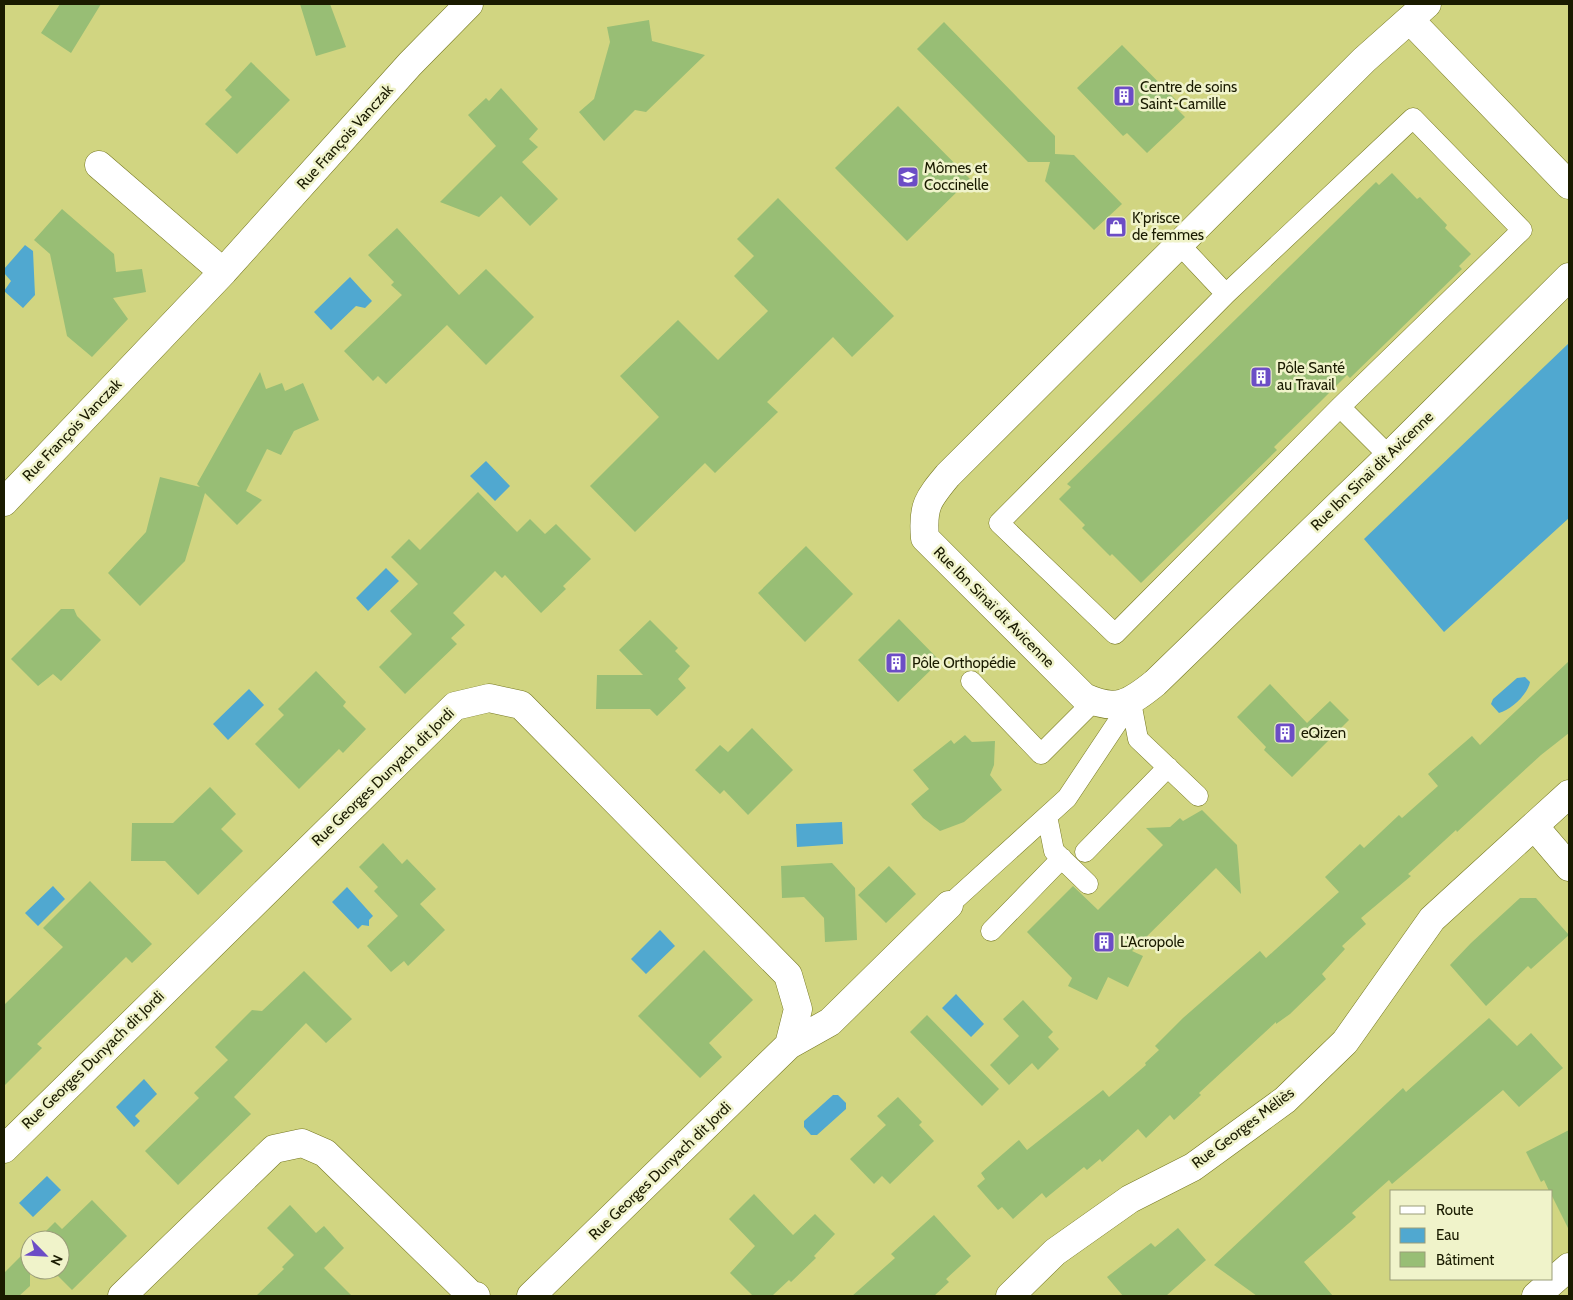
<svg xmlns="http://www.w3.org/2000/svg" width="1573" height="1300" font-family="Cabin,sans-serif">
<style>
.water{fill:#50a8d0}
.building{fill:#98be75}
.lines{fill:none;stroke-linecap:round;stroke-linejoin:round}
.lane-casing{stroke:#767821;stroke-width:21}
.street-casing{stroke:#767821;stroke-width:29}
.lane{stroke:#fff;stroke-width:20}
.street{stroke:#fff;stroke-width:28}
.labels{text-anchor:middle;stroke-width:5;stroke-linejoin:round;paint-order:stroke}
.poi-label{font-size:15px;fill:#1a1b00;stroke:#f0f3ca;text-anchor:start}
.street-label{font-size:15px;fill:#1a1b00;stroke:#f0f3ca}
</style>
<rect width="100%" height="100%" fill="#d1d581"/>
<!-- water -->
<path class="water" d="M25 245 33 251 35 295 23 308 4 291 11 281 4 273V269Z
M350 277 372 301 365 308 356 306 331 330 314 312Z
M1569 343V518L1444 632 1364 539Z
M486 461 510 486 495 501 470 476Z
M386 568 399 581 368 611 356 598Z
M1525 677 1530 682C1528 694 1511 710 1499 713L1491 704 1493 699 1517 678Z
M249 689 264 705 228 740 213 724Z
M842 822 843 844 797 847 796 824Z
M53 886 65 899 38 926 25 913Z
M347 887 373 916 369 920V926L362 925 358 929 332 902Z
M660 930 675 946 646 974 631 959Z
M956 994 984 1024 971 1037 942 1008Z
M144 1079 157 1094 135 1116 140 1121 134 1127 116 1107Z
M833 1095H838L846 1103V1109L817 1135H811L804 1127V1121Z
M47 1176 61 1190 33 1217 19 1203Z"/>
<!-- building -->
<path class="building" d="M60 4H101L71 53 41 33Z
M300 4H330L346 47 316 56Z
M649 20 652 41 705 55 646 112 635 110 604 141 579 112 594 99 610 42 607 27Z
M944 22 1055 136V154L1074 155 1122 204 1094 230 1045 181 1050 162H1028L917 49Z
M1122 45 1176 100 1172 104 1185 117 1147 153 1127 133 1123 136 1077 88Z
M251 62 290 100 237 154 205 124 232 97 225 90Z
M501 88 538 129 529 139 538 147 522 162 558 199 530 226 501 196 479 217 440 202 496 146 468 115 486 98 489 101Z
M898 106 970 179 907 241 835 168Z
M1392 173 1417 199 1420 197 1447 225 1445 228 1471 254 1459 266 1462 269 1350 378 1347 375 1319 403 1274 447 1277 450 1141 583 1112 554 1110 556 1082 528 1085 525 1059 499 1071 487 1067 484 1376 182 1379 185Z
M778 198 894 316 852 357 833 337 767 402 778 412 715 473 705 463 635 532 590 486 659 417 620 376 678 320 718 360 768 311 734 276 754 256 737 239Z
M62 209 114 254 116 272 142 269 146 292 113 298 128 319 92 357 67 336 50 254 34 240Z
M397 228 459 295 486 269 534 317 486 365 447 325 386 384 378 376 373 381 344 351 402 295 391 285 394 282 368 255Z
M260 372 266 389 282 383 285 391 303 383 319 420 294 431 281 455 267 449 246 491 262 500 237 525 205 493 185 561 140 606 108 573 146 532 160 477 200 487 197 484Z
M478 492 517 532 530 519 545 534 556 524 591 559 563 586 566 589 541 613 505 575 502 578 495 571 453 613 465 625 451 638 457 644 405 694 379 667 412 634 390 611 418 584 391 557 409 539 420 550Z
M806 546 853 594 805 642 758 593Z
M61 609H74L77 616 101 640 61 681 53 674 38 686 11 659Z
M899 619 940 661 898 702 858 660Z
M650 620 678 648 675 651 690 666 678 679 686 688 657 716 650 709H596L597 675H643L619 650Z
M1569 661V733L1541 755 1457 832 1456 830 1408 874 1411 876 1361 918 1366 924 1342 946 1345 949 1322 974 1326 979 1290 1014 1276 1024V1022L1199 1093 1201 1095 1174 1120 1170 1115 1146 1138 1138 1129 1102 1162 1100 1159 1087 1170 1084 1167 1046 1198 1042 1193 1013 1219 1002 1207 998 1210 977 1186 985 1179 981 1173 1019 1140 1027 1150 1103 1090 1109 1097 1146 1065 1145 1063 1159 1050 1155 1046 1183 1018 1260 951 1266 958 1339 892 1325 877 1360 844 1364 848 1399 815 1402 818 1438 786 1428 774 1472 736 1480 745Z
M316 671 346 702 343 706 366 729 343 753 339 749 299 789 255 744 284 715 278 709Z
M1270 684 1307 723 1330 701 1349 720 1292 777 1264 750 1266 747 1237 717Z
M752 728 793 770 748 815 724 790 720 794 695 770 720 745 728 752Z
M965 735 972 742 995 741 994 765 990 775 1002 790 964 822 940 831 923 818 911 804 929 789 913 770 951 740 954 744Z
M210 787 236 814 221 829 243 851 198 895 165 861H131L132 823H173Z
M1202 810 1237 845 1241 894 1216 868 1132 951 1143 956 1128 987 1108 977 1097 1000 1068 986 1072 978 1027 932 1073 886 1098 910 1163 845 1146 828 1170 827 1180 818 1183 821Z
M383 843 402 864 407 859 436 889 420 904 445 930 408 966 404 961 391 972 367 946 398 916 374 891 378 887 359 867Z
M832 863 855 888 857 940 825 942 824 918 804 897 782 898 781 866Z
M889 866 916 894 886 923 858 895Z
M90 881 152 944 132 963 126 957 37 1044 42 1048 4 1086V1005L63 947 43 928Z
M1520 898H1536L1569 935 1531 969 1528 966 1486 1006 1450 965 1471 943Z
M704 950 753 1000 709 1043 722 1057 700 1078 638 1016Z
M304 971 352 1019 326 1043 306 1023 234 1097 251 1114 178 1185 145 1151 199 1098 194 1093 228 1060 215 1047 252 1010 262 1011Z
M1023 1000 1053 1032 1048 1037 1059 1049 1038 1070 1032 1063 1009 1085 990 1065 1019 1036 1003 1019Z
M927 1015 999 1089 982 1106 910 1032Z
M1489 1018 1517 1046 1531 1033 1563 1068 1519 1107 1503 1090 1392 1184 1389 1180 1352 1213 1356 1217 1304 1262 1333 1296H1257L1214 1265 1403 1088 1406 1092Z
M898 1097 922 1122 919 1125 934 1141 890 1184 882 1176 874 1184 850 1159 886 1125 877 1116Z
M1569 1130V1230L1552 1196V1191H1549L1544 1180 1541 1182 1526 1152Z
M754 1194 793 1235 815 1214 835 1234 814 1256 816 1258 791 1282 789 1280 772 1296H753L730 1273 755 1246 729 1219Z
M92 1200 127 1236 72 1290 52 1270H60V1240H37L55 1222 62 1229Z
M290 1205 316 1233 324 1226 344 1248 324 1268 352 1296H256L284 1269 282 1267 294 1255 267 1228Z
M934 1215 971 1256 946 1279 949 1282 934 1296H852L895 1258 891 1254Z
M1178 1228 1206 1260 1166 1296H1123L1107 1277 1151 1243 1155 1247Z
M30 1247V1286L19 1296H4V1273Z"/>
<g class="lines">
<!-- lane casing -->
<g class="lane-casing">
<path id="lane" d="M1413 118 1522 230 1340 407 1115 634 999 523 1226 294Z
M1180 245 1226 294
M1340 407 1389 456
M971 681 1041 754 1094 701
M1131 702 1138 739 1198 796
M1047 816 1054 851 1088 884
M1085 852 1168 767
M949 905 1067 798 1131 702
M991 931 1062 858"/>
</g>
<!-- street casing -->
<g class="street-casing">
<path id="street" d="M1427 4 1364 60 948 475C928 499 922 506 925 538L1084 697C1116 712 1129 704 1155 683L1389 456 1569 277
M1410 20 1569 185
M99 165 223 272
M4 502 223 272 410 64 469 4
M1534 826 1569 867
M4 1149 455 706 489 698 521 705 788 975 798 1009 789 1045
M122 1296 274 1149 302 1143 325 1153 471 1295 476 1296
M531 1296 789 1045 830 1022 949 905
M1010 1296 1055 1252 1130 1199 1193 1167 1285 1100 1345 1042 1432 919 1569 794
M1536 1296 1569 1267"/>
</g>
<!-- lane -->
<use href="#lane" class="lane"/>
<!-- street -->
<use href="#street" class="street"/>
</g>
<!-- icons -->
<defs>
<g id="building-square" transform="scale(1.125)"><rect x="-9" y="-9" width="18" height="18" rx="4" fill="#6c4dc6" stroke="#f0f3ca"/><path d="M-4-6H4V6H1V3H-1V6H-4ZM-2.5-4.3h1.7v1.8h-1.7ZM.8-4.3h1.7v1.8H.8ZM-2.5-1h1.7V.8h-1.7ZM.8-1h1.7V.8H.8Z" fill="#fff"/></g>
<g id="school-square" transform="scale(1.125)"><rect x="-9" y="-9" width="18" height="18" rx="4" fill="#6c4dc6" stroke="#f0f3ca"/><path d="M0-5L7-2L0 1L-7-2ZM-4 1L0 2.5L4 1V4Q0 6-4 4Z" fill="#fff"/></g>
<g id="shop-square" transform="scale(1.125)"><rect x="-9" y="-9" width="18" height="18" rx="4" fill="#6c4dc6" stroke="#f0f3ca"/><path d="M-5-2.5h2.3a2.7 3.5 0 0 1 5.4 0H5L5.5 6h-11ZM-1.5-2.5h3a1.5 2.3 0 0 0-3 0Z" fill="#fff"/></g>
</defs>
<g fill-rule="evenodd">
<use href="#building-square" x="1124" y="96"/>
<use href="#school-square" x="908" y="177"/>
<use href="#shop-square" x="1116" y="227"/>
<use href="#building-square" x="1261" y="377"/>
<use href="#building-square" x="896" y="663"/>
<use href="#building-square" x="1285" y="733"/>
<use href="#building-square" x="1104" y="942"/>
</g>
<g class="labels">
<!-- poi labels -->
<g class="poi-label">
<text x="1140" y="92">Centre de soins<tspan x="1140" dy="17">Saint-Camille</tspan></text>
<text x="924" y="173">Mômes et<tspan x="924" dy="17">Coccinelle</tspan></text>
<text x="1132" y="223">K'prisce<tspan x="1132" dy="17">de femmes</tspan></text>
<text x="1277" y="373">Pôle Santé<tspan x="1277" dy="17">au Travail</tspan></text>
<text x="912" y="668">Pôle Orthopédie</text>
<text x="1301" y="738">eQizen</text>
<text x="1120" y="947">L'Acropole</text>
</g>
<!-- street labels -->
<g class="street-label">
<text transform="translate(345 137) rotate(-48)" y="5">Rue François Vanczak</text>
<text transform="translate(72 430) rotate(-46)" y="5">Rue François Vanczak</text>
<text transform="translate(1372 471) rotate(-44)" y="5">Rue Ibn Sinaï dit Avicenne</text>
<text transform="translate(994 607) rotate(45)" y="5">Rue Ibn Sinaï dit Avicenne</text>
<text transform="translate(383 777) rotate(-44)" y="5">Rue Georges Dunyach dit Jordi</text>
<text transform="translate(93 1060) rotate(-44)" y="5">Rue Georges Dunyach dit Jordi</text>
<text transform="translate(1243 1128) rotate(-37)" y="5">Rue Georges Méliès</text>
<text transform="translate(660 1171) rotate(-44)" y="5">Rue Georges Dunyach dit Jordi</text>
</g>
</g>
<!-- border -->
<rect width="1573" height="1300" fill="none" stroke="#1a1b00" stroke-width="10"/>
<!-- legend -->
<rect x="1390" y="1190" width="162" height="90" fill="#f0f3ca" stroke="#9a9d79"/>
<rect x="1400" y="1206" width="25" height="8" fill="#ffffff" stroke="#9a9d79"/>
<text x="1436" y="1215" font-size="15" fill="#1a1b00">Route</text>
<rect x="1400" y="1228" width="25" height="15" fill="#50a8d0" stroke="#9a9d79"/>
<text x="1436" y="1240" font-size="15" fill="#1a1b00">Eau</text>
<rect x="1400" y="1252" width="25" height="15" fill="#98be75" stroke="#9a9d79"/>
<text x="1436" y="1265" font-size="15" fill="#1a1b00">Bâtiment</text>
<!-- north arrow -->
<g transform="translate(45 1255) rotate(114)"><circle r="24" fill="#f0f3ca" stroke="#9a9d79"/>
<path d="M0-4L9 19L0 12L-9 19Z" fill="#6c4dc6"/>
<text y="-8" font-size="14" font-weight="bold" text-anchor="middle" fill="#1a1b00">N</text>
</g>
</svg>
